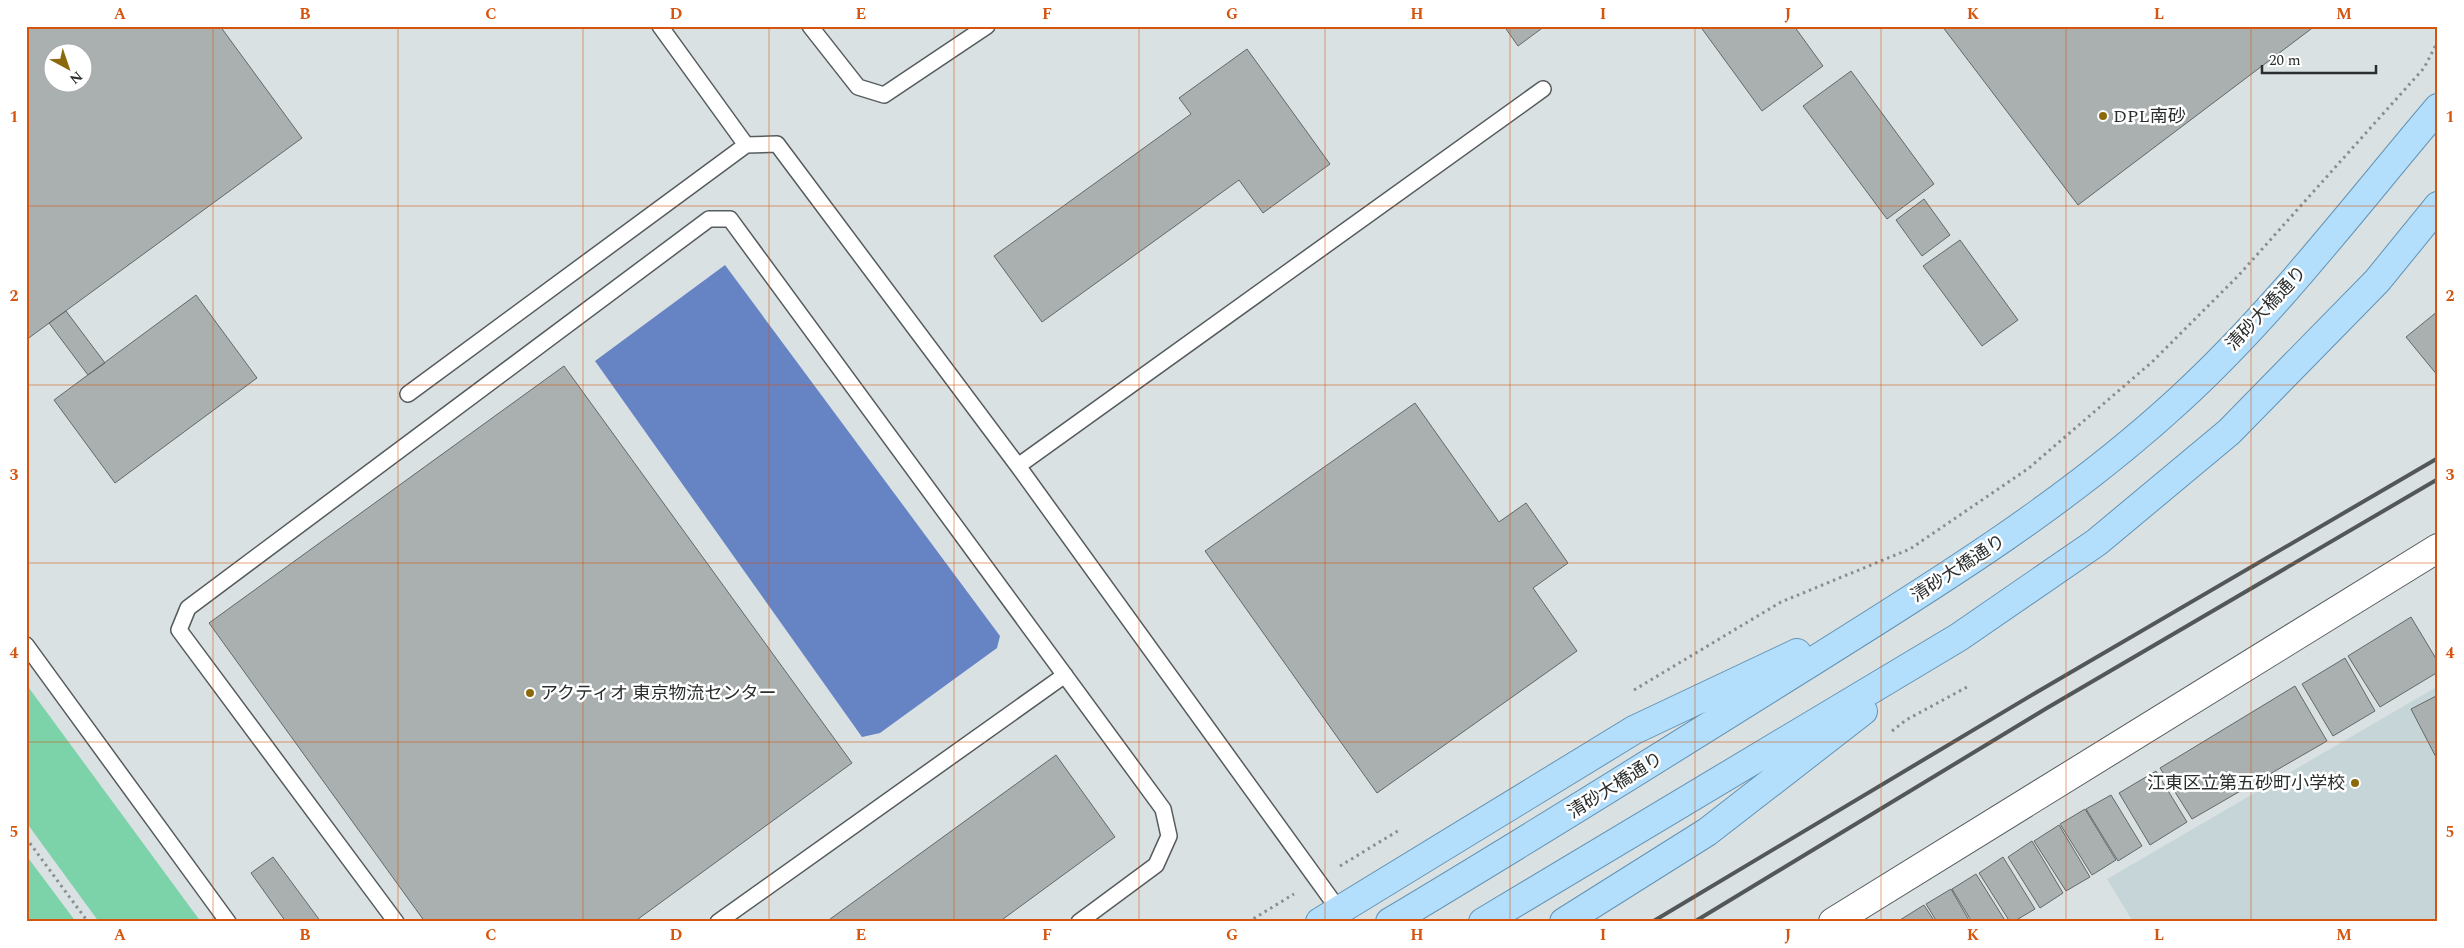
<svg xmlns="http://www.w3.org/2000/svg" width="2464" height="948" font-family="Spectral,'Noto Sans JP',serif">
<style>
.built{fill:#c5d5d8}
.green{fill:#7cd3aa}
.water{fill:#6684c4}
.building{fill:#a9b0af;stroke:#626968;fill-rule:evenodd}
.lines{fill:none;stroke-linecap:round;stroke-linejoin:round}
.lane-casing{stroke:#565c5e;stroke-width:18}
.secondary-casing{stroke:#565c5e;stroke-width:30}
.primary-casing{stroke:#6393b4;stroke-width:30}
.path{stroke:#898e8f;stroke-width:3;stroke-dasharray:2.5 4;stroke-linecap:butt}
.lane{stroke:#fff;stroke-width:15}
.secondary{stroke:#fff;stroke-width:28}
.primary{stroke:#b3dffd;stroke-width:28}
.rail{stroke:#535757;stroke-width:4}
.grid{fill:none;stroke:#d5550f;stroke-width:1;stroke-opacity:0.55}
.poi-dot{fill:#8c6a0c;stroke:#fff;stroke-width:2}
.labels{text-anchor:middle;stroke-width:5;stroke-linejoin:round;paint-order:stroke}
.poi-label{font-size:18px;fill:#2b2e2e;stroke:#fff;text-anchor:start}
.street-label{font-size:18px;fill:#2b2e2e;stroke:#fff}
.neatline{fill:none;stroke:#d5550f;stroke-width:2}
.grid-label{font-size:16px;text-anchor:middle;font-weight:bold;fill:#d5550f}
</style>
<rect width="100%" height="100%" fill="#dae1e3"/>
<!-- built -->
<path class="built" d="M2438 686V922H2133L2107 879Z"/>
<!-- green -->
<path class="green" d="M26 684 201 922H99L26 822Z
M26 855 76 922H26Z"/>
<!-- water -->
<path class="water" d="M725 265 1000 636 997 648 880 733 862 737 595 361Z"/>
<!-- building -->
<path class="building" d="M26 26H220L302 138 26 340ZM52 52H82V82H52Z
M1504 26H1545L1518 46Z
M1700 26H1794L1823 66 1762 111Z
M1942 26H2315L2078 205Z
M1247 49 1330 164 1263 213 1239 180 1042 322 994 256 1191 114 1179 98Z
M1851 71 1934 184 1887 219 1803 106Z
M1924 199 1950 235 1922 256 1896 220Z
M1960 240 2018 320 1982 346 1923 266Z
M196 295 257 378 115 483 54 400Z
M66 311 105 363 88 375 49 323Z
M2438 311V376L2406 337Z
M564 366 852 763 634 922H425L209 623Z
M1415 403 1499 522 1526 503 1568 563 1533 588 1577 651 1377 793 1205 551Z
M2411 617 2438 662V672L2380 707 2348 656Z
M2345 658 2375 711 2333 736 2302 684Z
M2295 686 2327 741 2192 819 2160 768Z
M2438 695V761L2411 709Z
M1056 755 1115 837 999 922H826Z
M2156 771 2187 822 2150 845 2119 793Z
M2111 795 2142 846 2118 861 2086 809Z
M2085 809 2116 860 2092 875 2060 824Z
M2059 825 2090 877 2066 891 2034 841Z
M2032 841 2063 893 2040 908 2008 857Z
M273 857 321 922H286L251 873Z
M2003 857 2035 909 2013 922H2010L1979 873Z
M1976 874 2006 922H1972L1952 889Z
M1951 889 1970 922H1937L1926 904Z
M1924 905 1935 922H1901L1900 920Z"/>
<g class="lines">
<!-- lane casing -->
<g class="lane-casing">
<path id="lane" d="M660 26 746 145 777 144 1018 466 1339 910
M810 26 858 87 884 95 987 26
M408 394 746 145
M1018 466 1543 89
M26 645 228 922
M396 922 179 630 188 608 709 219H730L1163 809 1169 836 1156 865 1079 922
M718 922 1065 675"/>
</g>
<!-- secondary casing -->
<g class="secondary-casing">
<path id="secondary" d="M1833 922 2438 548"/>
</g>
<!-- primary casing -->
<g class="primary-casing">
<path id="primary" d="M1320 922 1634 730 1797 653
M1390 922C1529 839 1665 754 1802 668 1933 586 2065 505 2179 400 2275 312 2354 207 2438 108
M1483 922 1959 637 2097 542 2229 432 2377 281 2438 206
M1564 922 1707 832 1863 711"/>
</g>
<!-- path -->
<path class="path" d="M1634 690 1781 602 1910 549 2029 468 2152 362 2238 276 2424 68 2438 41
M1892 731 1906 720 1967 687
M26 838 88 922
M1340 866 1401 829
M1248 922 1294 894"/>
<!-- lane -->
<use href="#lane" class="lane"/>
<!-- secondary -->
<use href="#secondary" class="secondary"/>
<!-- primary -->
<use href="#primary" class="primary"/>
<!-- rail -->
<path class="rail" d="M1652 922 2037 692 2438 458
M1694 922 2047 708 2438 479"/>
</g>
<!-- grid -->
<path class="grid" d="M213 26V922M398 26V922M583 26V922M769 26V922M954 26V922M1139 26V922M1325 26V922M1510 26V922M1695 26V922M1881 26V922M2066 26V922M2251 26V922M26 206H2438M26 385H2438M26 563H2438M26 742H2438"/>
<!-- markers -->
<g class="poi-dot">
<circle cx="2103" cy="116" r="5"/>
<circle cx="530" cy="693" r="5"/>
<circle cx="2355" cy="783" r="5"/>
</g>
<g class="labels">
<!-- poi labels -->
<g class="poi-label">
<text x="2113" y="122">DPL南砂</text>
<text x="540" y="699">アクティオ 東京物流センター</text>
<text x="2345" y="789" text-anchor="end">江東区立第五砂町小学校</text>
</g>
<!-- street labels -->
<g class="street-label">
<text transform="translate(2266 308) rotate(-47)" y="6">清砂大橋通り</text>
<text transform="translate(1958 568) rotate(-33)" y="6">清砂大橋通り</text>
<text transform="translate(1615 785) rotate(-32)" y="6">清砂大橋通り</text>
</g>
</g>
<!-- border -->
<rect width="2464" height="948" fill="none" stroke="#ffffff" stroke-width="55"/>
<!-- north arrow -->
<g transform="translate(68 68) rotate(140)"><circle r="24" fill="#ffffff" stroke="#aaabab"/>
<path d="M0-4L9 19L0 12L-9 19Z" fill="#8c6a0c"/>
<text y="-8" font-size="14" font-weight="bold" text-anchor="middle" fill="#2b2e2e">N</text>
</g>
<!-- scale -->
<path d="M2262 65v8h114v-8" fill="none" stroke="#2b2e2e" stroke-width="2.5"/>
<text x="2269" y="65" font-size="15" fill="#2b2e2e" stroke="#ffffff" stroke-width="4" paint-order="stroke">20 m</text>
<rect x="28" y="28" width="2408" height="892" class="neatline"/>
<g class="grid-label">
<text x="120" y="19">A</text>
<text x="305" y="19">B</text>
<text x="491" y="19">C</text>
<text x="676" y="19">D</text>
<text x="861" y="19">E</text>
<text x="1047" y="19">F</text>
<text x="1232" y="19">G</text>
<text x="1417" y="19">H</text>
<text x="1603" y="19">I</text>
<text x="1788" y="19">J</text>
<text x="1973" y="19">K</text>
<text x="2159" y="19">L</text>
<text x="2344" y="19">M</text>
<text x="14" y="122">1</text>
<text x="2450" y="122">1</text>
<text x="14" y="301">2</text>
<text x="2450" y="301">2</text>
<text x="14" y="480">3</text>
<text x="2450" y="480">3</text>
<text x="14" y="658">4</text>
<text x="2450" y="658">4</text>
<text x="14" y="837">5</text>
<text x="2450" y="837">5</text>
<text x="120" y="940">A</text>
<text x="305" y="940">B</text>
<text x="491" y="940">C</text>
<text x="676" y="940">D</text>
<text x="861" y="940">E</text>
<text x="1047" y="940">F</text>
<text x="1232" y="940">G</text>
<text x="1417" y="940">H</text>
<text x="1603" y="940">I</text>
<text x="1788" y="940">J</text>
<text x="1973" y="940">K</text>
<text x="2159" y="940">L</text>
<text x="2344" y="940">M</text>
</g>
</svg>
